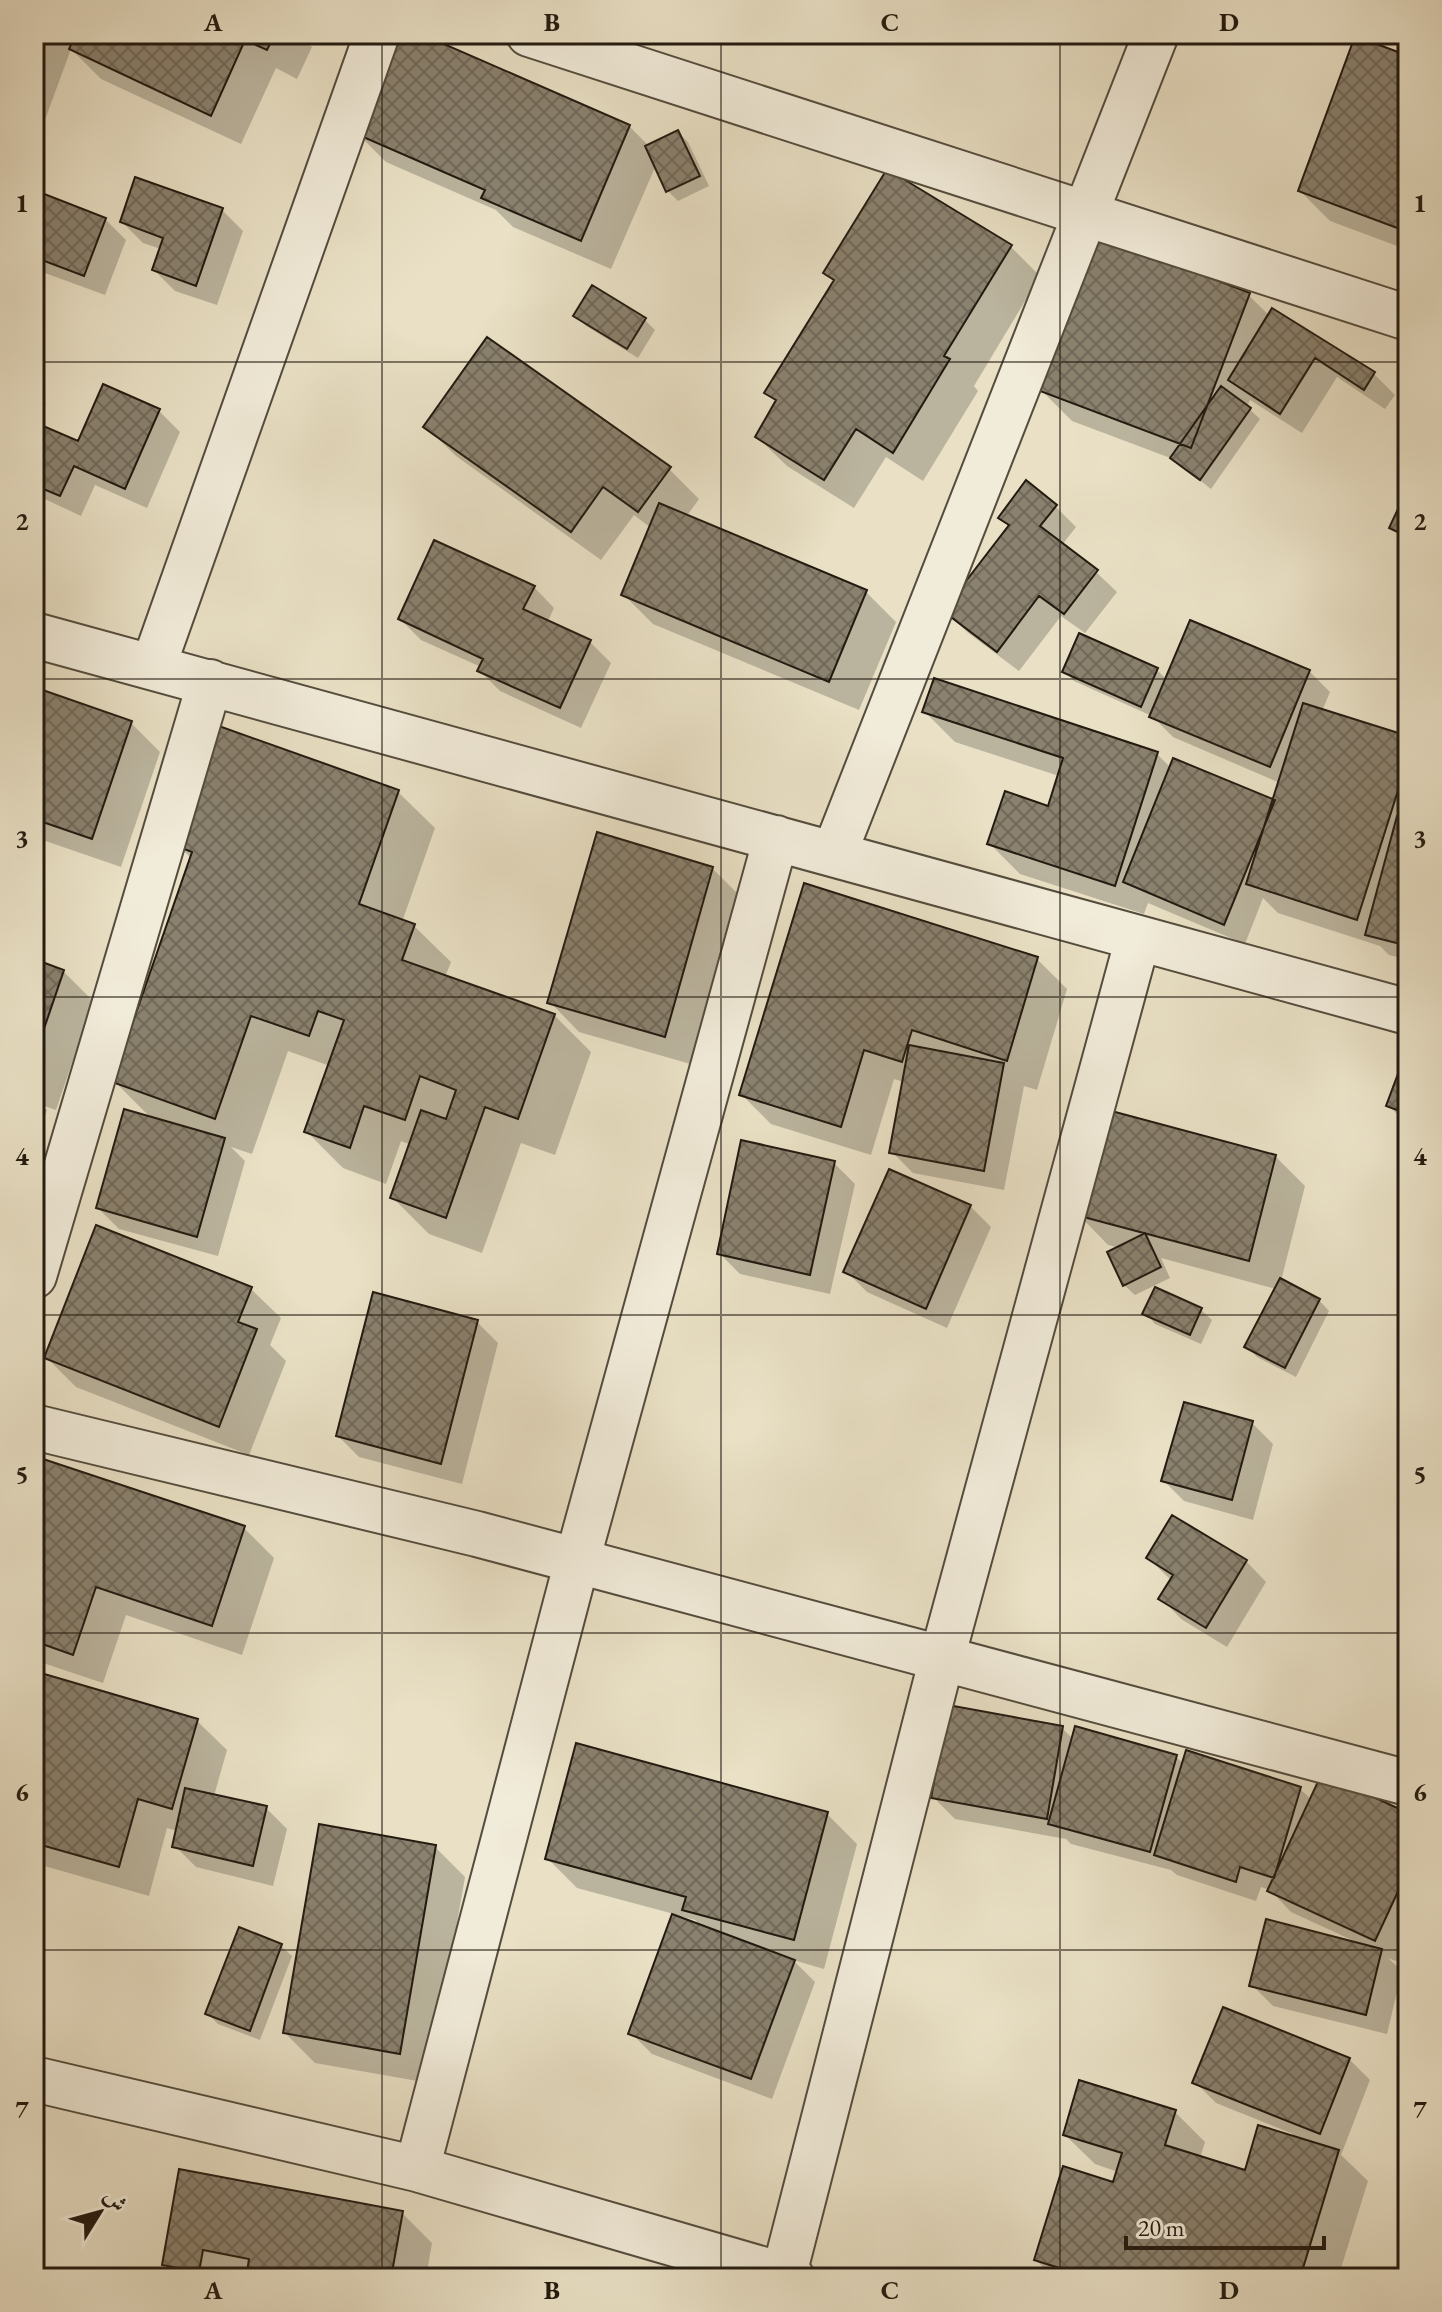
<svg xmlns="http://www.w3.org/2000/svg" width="1442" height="2312" font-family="'EB Garamond',Amiri,serif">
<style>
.shadow{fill:#0003;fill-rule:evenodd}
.building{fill:url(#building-cross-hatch);stroke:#231a10;stroke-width:2}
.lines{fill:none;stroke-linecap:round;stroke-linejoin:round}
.street-casing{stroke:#544c3d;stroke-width:48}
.street{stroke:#f1ebd9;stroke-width:44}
.grid{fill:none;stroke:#231a10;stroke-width:2;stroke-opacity:0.55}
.neatline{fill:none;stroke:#231a10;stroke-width:3}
.grid-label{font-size:26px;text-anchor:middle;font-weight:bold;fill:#231a10}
</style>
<defs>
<pattern id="building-cross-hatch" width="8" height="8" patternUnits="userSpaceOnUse" patternTransform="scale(2)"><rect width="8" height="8" fill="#8a816e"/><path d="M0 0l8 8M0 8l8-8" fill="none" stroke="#706959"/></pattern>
</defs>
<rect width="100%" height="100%" fill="#e9e0c5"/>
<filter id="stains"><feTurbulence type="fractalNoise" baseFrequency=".0025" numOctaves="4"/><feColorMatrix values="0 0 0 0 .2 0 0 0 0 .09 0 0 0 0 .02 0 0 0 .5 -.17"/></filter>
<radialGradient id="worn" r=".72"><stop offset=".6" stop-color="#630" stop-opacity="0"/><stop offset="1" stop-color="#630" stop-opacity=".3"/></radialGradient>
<!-- shadow -->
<path class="shadow" d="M34 34H299L312 47 297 79 276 68 241 144 101 79 71 49 42 128 34 125Z
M399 34H416L629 126 649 146 678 132 688 142 709 186 678 201 667 190 656 165 611 269 513 227 496 210 386 162 357 133Z
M1408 56V250L1330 221 1300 191Z
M34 192 105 219 126 240 105 295 34 269Z
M222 210 243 231 217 305 175 291 154 270 161 249 143 243 122 222Z
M1011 247 1040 276 974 386 978 391 923 481 886 457 854 508 787 466 757 437 777 403 767 393 835 282 826 273Z
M1248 295 1270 316 1273 311 1374 374 1395 395 1385 409 1337 377 1302 433 1250 400 1247 407 1260 419 1211 489 1173 459 1072 421 1042 391Z
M576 316 644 319 655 330 638 358 586 326Z
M104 387 159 411 180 432 147 508 95 485 81 516 34 494V393L46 404 35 425 79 444Z
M426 427 669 469 699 499 686 517 866 592 896 622 859 710 653 624 623 594 651 528 634 515 601 560 456 456Z
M1408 495V541L1391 528Z
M1055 506 1076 527 1062 545 1096 572 1117 592 1085 633 1061 616 1019 671 967 632 946 611 1010 527 1000 517Z
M534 587 554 608 548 621 590 642 611 663 581 728 500 691 479 670 481 667 421 640 400 619Z
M1157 670 1167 680 1309 671 1330 692 1322 711 1408 738V960L1389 955 1380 946 1278 913 1263 898 1245 944 1148 903 1144 914 1020 874 990 844 1049 808 1059 776 955 742 925 712 1157 754 1171 768 1274 802 1280 783 1173 737 1152 716 1074 681 1064 671Z
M34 689 131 723 160 752 121 867 34 837Z
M398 792 435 828 402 922 414 926 451 962 445 977 554 1015 591 1052 555 1155 521 1143 482 1253 429 1234 392 1197 411 1145 401 1141 386 1184 343 1168 307 1132 330 1066 288 1051 252 1154 231 1147 245 1161 218 1256 119 1229 98 1208 152 1119 114 1081 192 859 177 844Z
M712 868 742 898 694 1065 579 1032 550 1002Z
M806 886 1037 959 1067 989 1037 1090 1024 1086 1004 1190 913 1173 892 1152 904 1082 894 1079 871 1155 771 1124 741 1094Z
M34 962 63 971 93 1001 56 1110 41 1105 47 1110 34 1153Z
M1408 1053V1125L1388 1105Z
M1275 1156 1305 1186 1281 1281 1319 1300 1329 1311 1296 1377 1257 1357 1247 1347 1276 1289 1161 1258 1170 1278 1135 1295 1124 1285 1120 1248 1108 1245 1079 1215Z
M834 1163 855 1184 830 1294 740 1274 719 1253Z
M970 1206 991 1227 947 1328 867 1292 846 1271Z
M251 1289 281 1318 270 1345 286 1361 249 1455 76 1387 46 1357Z
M1201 1310 1212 1320 1201 1344 1155 1324 1145 1313Z
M477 1322 498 1343 462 1484 359 1457 338 1436Z
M1252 1423 1273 1444 1253 1520 1184 1501 1163 1480Z
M34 1458 244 1528 274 1558 242 1655 126 1615 103 1683 46 1664 34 1652Z
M1148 1558 1246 1561 1266 1582 1227 1647 1181 1619 1161 1598 1172 1581Z
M34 1673 197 1721 227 1750 214 1796 266 1808 287 1829 273 1886 196 1867 175 1846 178 1831 167 1828 149 1896 34 1863Z
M1062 1728 1073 1739 1176 1757 1184 1764 1300 1789 1312 1800 1408 1815V1936L1396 1961 1388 1958 1402 1971 1387 2034 1273 2006 1252 1985 1354 1941 1291 1912 1270 1890 1261 1887 1256 1901 1177 1875 1171 1870 1071 1844 1066 1839 955 1819 934 1798Z
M827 1814 857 1844 824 1969 793 1960 815 1982 772 2099 652 2054 631 2033 674 1914 577 1888 547 1858ZM676 1915 695 1920 703 1928 675 1918Z
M435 1847 465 1877 429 2083 315 2063 285 2033Z
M281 1946 292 1956 260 2040 218 2024 208 2014Z
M1349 2059 1370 2080 1341 2155 1368 2181 1338 2278H1054L1036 2260 1114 2184 1118 2172 1095 2164 1065 2135 1175 2112 1205 2142 1200 2158 1247 2172 1293 2134 1216 2103 1195 2082Z
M181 2171 402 2213 432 2243 426 2278H178L164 2264Z"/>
<!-- building -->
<path class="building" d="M76 34H275L267 50 245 40 211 116 69 49Z
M397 34H421L630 125 581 241 481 198 485 190 354 133Z
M1355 36 1406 55 1408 50V232L1298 191Z
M678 130 700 176 666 192 645 146Z
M887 169 1012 245 944 356 950 359 893 453 856 429 824 480 755 437 776 400 764 393 834 280 823 273Z
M135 177 223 208 196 286 152 270 163 238 120 222Z
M34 190 106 218 84 276 34 257Z
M1099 235 1250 293 1191 448 1040 391Z
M592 285 646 318 627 349 573 316Z
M1272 308 1375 372 1364 390 1315 358 1280 414 1228 380Z
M487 337 671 467 638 512 603 487 571 532 423 427Z
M103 384 160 409 125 489 74 466 60 496 34 485V422L78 441Z
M1221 386 1251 408 1200 480 1170 458Z
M1026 480 1057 505 1040 526 1098 570 1064 614 1039 596 997 652 943 611 1009 525 998 518Z
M1406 492H1408V537L1389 528Z
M659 503 867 590 829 682 621 595Z
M434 540 535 586 523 609 591 640 560 708 477 671 483 659 398 619Z
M1190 620 1310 670 1270 767 1149 717Z
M1079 633 1158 668 1141 707 1062 672Z
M934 678 1158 752 1115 886 987 844 1005 791 1048 806 1063 758 922 712Z
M34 687 132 721 92 839 34 819Z
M1303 703 1408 736V759L1357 920 1246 884Z
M216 725 399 790 359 904 415 924 402 960 555 1014 518 1119 485 1107 446 1218 390 1198 421 1110 446 1119 456 1090 420 1076 405 1120 364 1106 350 1148 304 1132 344 1020 318 1011 309 1036 251 1016 215 1119 112 1082 192 852 174 845Z
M1173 758 1275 800 1224 925 1123 882Z
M1397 816 1408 819V946L1365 935Z
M597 832 713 867 665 1037 547 1003Z
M804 883 1038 957 1007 1061 912 1030 902 1062 864 1050 841 1127 739 1095Z
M34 959 64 970 34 1058Z
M909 1045 1004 1063 984 1171 889 1153Z
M1408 1047V1114L1386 1106Z
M124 1109 225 1138 197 1237 96 1208Z
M1104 1109 1276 1155 1249 1261 1076 1215Z
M741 1140 835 1161 810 1275 717 1254Z
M889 1169 971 1205 926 1309 843 1272Z
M96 1225 252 1287 238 1322 257 1329 219 1427 44 1358Z
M1145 1233 1161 1267 1123 1286 1107 1252Z
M1280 1278 1320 1299 1285 1368 1244 1347Z
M1155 1287 1202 1308 1190 1335 1142 1314Z
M373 1292 478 1320 441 1464 336 1436Z
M1184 1402 1253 1421 1232 1500 1161 1481Z
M34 1456 245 1526 212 1626 96 1587 73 1655 34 1641Z
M1172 1515 1247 1560 1206 1628 1158 1599 1173 1575 1146 1558Z
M34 1671 198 1719 172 1809 138 1799 119 1867 34 1843Z
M948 1705 1063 1726 1047 1819 931 1798Z
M1075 1726 1177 1755 1150 1852 1048 1824Z
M576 1743 828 1812 794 1940 682 1910 686 1897 545 1859Z
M1186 1750 1301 1787 1274 1878 1240 1867 1236 1882 1154 1855Z
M1322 1773 1408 1813V1870L1375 1941 1267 1891Z
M185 1788 267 1806 253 1866 172 1847Z
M319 1824 436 1845 400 2054 283 2033Z
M672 1914 795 1960 751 2079 628 2034Z
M1266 1919 1382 1949 1366 2015 1249 1986Z
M239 1927 282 1944 250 2031 205 2014Z
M1223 2007 1350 2058 1320 2134 1192 2083Z
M1079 2080 1176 2110 1165 2145 1245 2170 1258 2125 1339 2150 1300 2278H1091L1034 2260 1063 2166 1113 2182 1122 2153 1063 2135Z
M179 2169 403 2211 391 2278H246L249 2259 203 2250 199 2272 162 2265Z"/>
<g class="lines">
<!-- street casing -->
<g class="street-casing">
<path id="street" d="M529 34 1408 318
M34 635 1408 1012
M153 667 377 34
M834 854 1156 34
M34 1276 210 682
M34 1427 477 1534 1408 1783
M34 2079 417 2169 792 2278
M417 2169 577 1561 776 838
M783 2278 942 1658 1138 938"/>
</g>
<!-- street -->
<use href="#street" class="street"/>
</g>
<!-- grid -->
<path class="grid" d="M382 34V2278M721 34V2278M1060 34V2278M34 362H1408M34 679H1408M34 997H1408M34 1315H1408M34 1633H1408M34 1950H1408"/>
<!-- margin -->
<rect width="1442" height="2312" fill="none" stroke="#e9e0c5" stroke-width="88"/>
<!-- north arrow -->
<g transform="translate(100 2212) rotate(53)" stroke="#f1ebd9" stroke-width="6" paint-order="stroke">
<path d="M0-6L14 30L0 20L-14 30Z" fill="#231a10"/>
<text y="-12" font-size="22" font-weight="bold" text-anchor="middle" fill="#231a10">ش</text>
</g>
<!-- scale -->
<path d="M1126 2236v12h198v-12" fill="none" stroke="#231a10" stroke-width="4"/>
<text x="1138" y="2236" font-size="24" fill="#231a10" stroke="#f1ebd9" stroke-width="6" paint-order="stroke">20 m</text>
<rect x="44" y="44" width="1354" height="2224" class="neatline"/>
<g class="grid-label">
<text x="213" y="31">A</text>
<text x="552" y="31">B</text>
<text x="890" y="31">C</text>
<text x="1229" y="31">D</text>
<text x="22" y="212">1</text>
<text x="1420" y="212">1</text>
<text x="22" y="530">2</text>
<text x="1420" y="530">2</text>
<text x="22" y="847">3</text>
<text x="1420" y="847">3</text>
<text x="22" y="1165">4</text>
<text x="1420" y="1165">4</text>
<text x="22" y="1483">5</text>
<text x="1420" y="1483">5</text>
<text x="22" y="1801">6</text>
<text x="1420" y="1801">6</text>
<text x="22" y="2118">7</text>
<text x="1420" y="2118">7</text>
<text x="213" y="2299">A</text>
<text x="552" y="2299">B</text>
<text x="890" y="2299">C</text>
<text x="1229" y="2299">D</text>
</g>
<rect width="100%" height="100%" filter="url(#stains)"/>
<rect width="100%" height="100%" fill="url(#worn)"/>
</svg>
